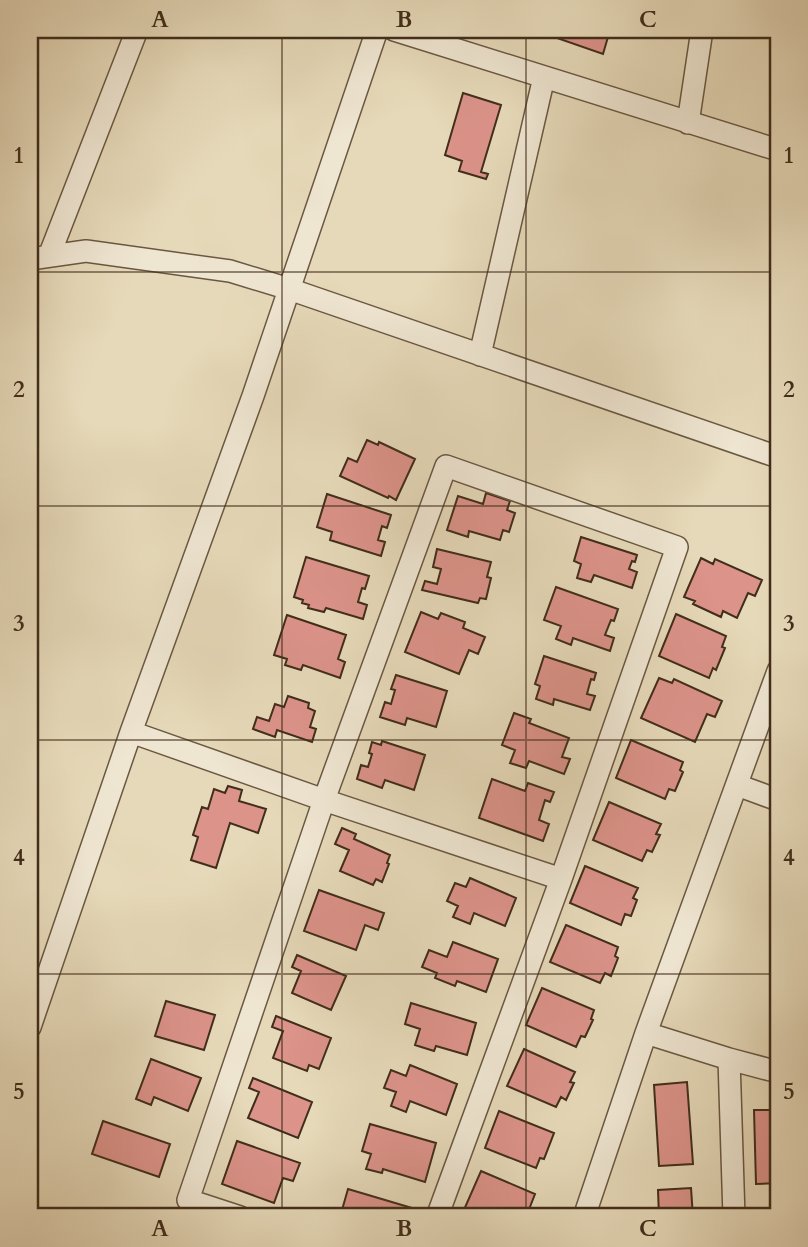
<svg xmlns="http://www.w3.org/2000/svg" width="808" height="1247" font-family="Cardo,serif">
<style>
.building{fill:#dc938a;stroke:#412d1b;stroke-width:2}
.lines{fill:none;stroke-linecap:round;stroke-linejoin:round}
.minor-casing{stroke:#6a5842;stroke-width:24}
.minor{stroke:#efe6d2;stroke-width:21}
.grid{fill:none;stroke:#412d1b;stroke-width:2;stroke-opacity:0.55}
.neatline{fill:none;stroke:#412d1b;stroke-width:2.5}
.grid-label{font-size:23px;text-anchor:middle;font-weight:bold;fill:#412d1b}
</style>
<rect width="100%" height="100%" fill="#e6d9b9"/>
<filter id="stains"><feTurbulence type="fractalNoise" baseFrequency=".00286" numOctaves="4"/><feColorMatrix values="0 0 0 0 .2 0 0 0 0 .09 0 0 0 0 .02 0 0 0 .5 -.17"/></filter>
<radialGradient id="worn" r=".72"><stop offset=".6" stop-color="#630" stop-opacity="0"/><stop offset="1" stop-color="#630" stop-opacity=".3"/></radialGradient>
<!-- building -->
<path class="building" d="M553 30H610L603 54 551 36Z
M744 30H778V37L744 32Z
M463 93 501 105 481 172 488 174 486 179 459 171 462 161 445 155Z
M367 440 378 445 379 442 415 459 396 500 389 496 388 498 340 476 348 458 357 462Z
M486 493 510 501 507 510 515 513 509 532 503 530 500 540 469 531 468 537 447 530 458 496 483 504Z
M327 494 391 515 387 528 382 526 378 540 385 542 381 556 330 540 332 532 317 527Z
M581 537 637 555 635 562 632 561 629 569 637 572 632 588 594 575 591 582 577 578 581 564 574 561Z
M437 549 491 562 487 577 491 578 486 599 480 598 478 603 422 590 425 581 437 584 441 569 433 567Z
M306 557 369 576 365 589 362 588 358 602 367 605 363 619 326 608 324 612 308 608 309 605 302 603 303 600 294 597Z
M701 558 713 564 715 559 762 580 755 596 748 593 737 618 723 611 721 617 693 604 695 601 684 597Z
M556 587 618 609 614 621 611 620 605 635 614 638 610 651 573 638 571 645 556 639 561 626 544 620Z
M421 612 438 619 441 613 465 622 463 628 485 637 478 654 469 650 459 674 405 652Z
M676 614 726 636 722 647 725 648 716 670 713 668 709 678 659 656Z
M287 615 346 635 338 659 345 662 340 678 303 665 301 670 285 665 287 659 274 655Z
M544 656 596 673 594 680 591 679 587 694 595 696 590 710 554 699 553 705 536 699 540 686 535 684Z
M396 675 447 691 436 727 407 718 405 725 380 717 385 702 391 704 395 690 391 689Z
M659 678 672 683 674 679 722 701 715 717 707 714 695 742 641 718Z
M288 696 309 703 308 708 315 711 310 727 316 729 312 742 277 730 275 737 253 729 257 717 269 721 275 704 284 707Z
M514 713 531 719 529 723 569 738 562 757 570 759 564 774 529 761 526 768 510 763 515 750 502 745Z
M631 740 683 762 680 770 683 772 675 791 669 789 665 799 616 778Z
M382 741 425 755 414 790 385 780 382 788 357 779 361 765 368 767 372 754 369 753 372 742 381 745Z
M492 779 525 791 528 783 554 792 550 802 545 800 539 820 549 824 543 841 479 818Z
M228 786 242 790 239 801 266 809 258 833 230 823 216 868 191 860 198 837 193 835 202 807 208 809 214 789 225 793Z
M609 802 661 824 656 834 660 835 652 852 647 850 642 861 593 840Z
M342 828 356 834 354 839 390 855 387 863 389 864 382 882 376 879 373 885 340 871 349 850 335 844Z
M585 866 638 888 633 898 637 900 631 916 625 914 621 925 570 903Z
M470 878 516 898 505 926 474 913 470 924 453 917 458 906 447 901 455 883 466 887Z
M319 890 384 913 378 930 365 925 356 950 304 931Z
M566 925 618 947 615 956 618 958 611 976 605 973 600 983 550 962Z
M453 942 498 959 486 992 457 981 455 986 435 978 437 973 422 967 429 950 447 957Z
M297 955 346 976 331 1010 292 993 301 971 292 967Z
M542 988 594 1010 591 1019 593 1020 585 1037 581 1036 576 1047 526 1025Z
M166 1001 215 1015 204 1050 155 1036Z
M411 1003 476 1023 467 1055 436 1046 434 1051 415 1045 420 1029 405 1024Z
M276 1016 331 1038 319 1069 309 1065 307 1071 273 1058 283 1031 272 1027Z
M524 1049 575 1072 570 1082 574 1083 566 1100 561 1097 556 1107 507 1086Z
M151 1059 201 1078 188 1111 154 1097 151 1105 136 1099Z
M410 1065 457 1084 446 1115 410 1101 406 1112 391 1106 396 1092 384 1088 391 1070 406 1076Z
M253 1078 312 1102 298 1138 248 1118 259 1092 249 1088Z
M687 1082 693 1164 659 1166 654 1085Z
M754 1110H778V1183L756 1184Z
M499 1111 554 1133 544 1159 540 1158 536 1168 485 1148Z
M103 1121 170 1144 159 1177 92 1154Z
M370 1124 436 1143 425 1182 383 1169 382 1173 366 1169 371 1154 362 1151Z
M237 1141 300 1163 293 1181 283 1178 274 1203 222 1184Z
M481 1171 535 1194 526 1217H476L463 1212Z
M691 1188 693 1217H659L658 1190Z
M348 1189 412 1208 410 1217H340Z"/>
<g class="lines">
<!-- minor casing -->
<g class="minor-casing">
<path id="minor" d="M394 30 778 150
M688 123 702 30
M49 256 137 30
M30 259 86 251 230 271 289 289 778 457
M480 355 544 77
M131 732 324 800 561 879
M737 785 778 800
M30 1027 131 732 253 396 377 30
M646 1033 729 1059 778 1072
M729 1059 734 1217
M240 1217 188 1200 324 800 446 466 677 547 561 879 437 1217
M584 1217 646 1033 778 671"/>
</g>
<!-- minor -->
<use href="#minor" class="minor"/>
</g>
<!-- grid -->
<path class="grid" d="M282 30V1217M526 30V1217M30 272H778M30 506H778M30 740H778M30 974H778"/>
<!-- margin -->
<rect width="808" height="1247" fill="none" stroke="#e6d9b9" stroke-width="77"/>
<rect x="38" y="38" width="732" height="1170" class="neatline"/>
<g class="grid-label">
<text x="160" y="27">A</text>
<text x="404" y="27">B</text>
<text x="648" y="27">C</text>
<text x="19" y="163">1</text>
<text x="789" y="163">1</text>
<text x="19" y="397">2</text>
<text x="789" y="397">2</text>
<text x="19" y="631">3</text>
<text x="789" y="631">3</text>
<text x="19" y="865">4</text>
<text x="789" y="865">4</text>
<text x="19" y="1099">5</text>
<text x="789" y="1099">5</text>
<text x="160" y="1236">A</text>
<text x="404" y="1236">B</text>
<text x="648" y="1236">C</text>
</g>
<rect width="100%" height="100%" filter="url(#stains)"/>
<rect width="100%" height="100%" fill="url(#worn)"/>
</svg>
